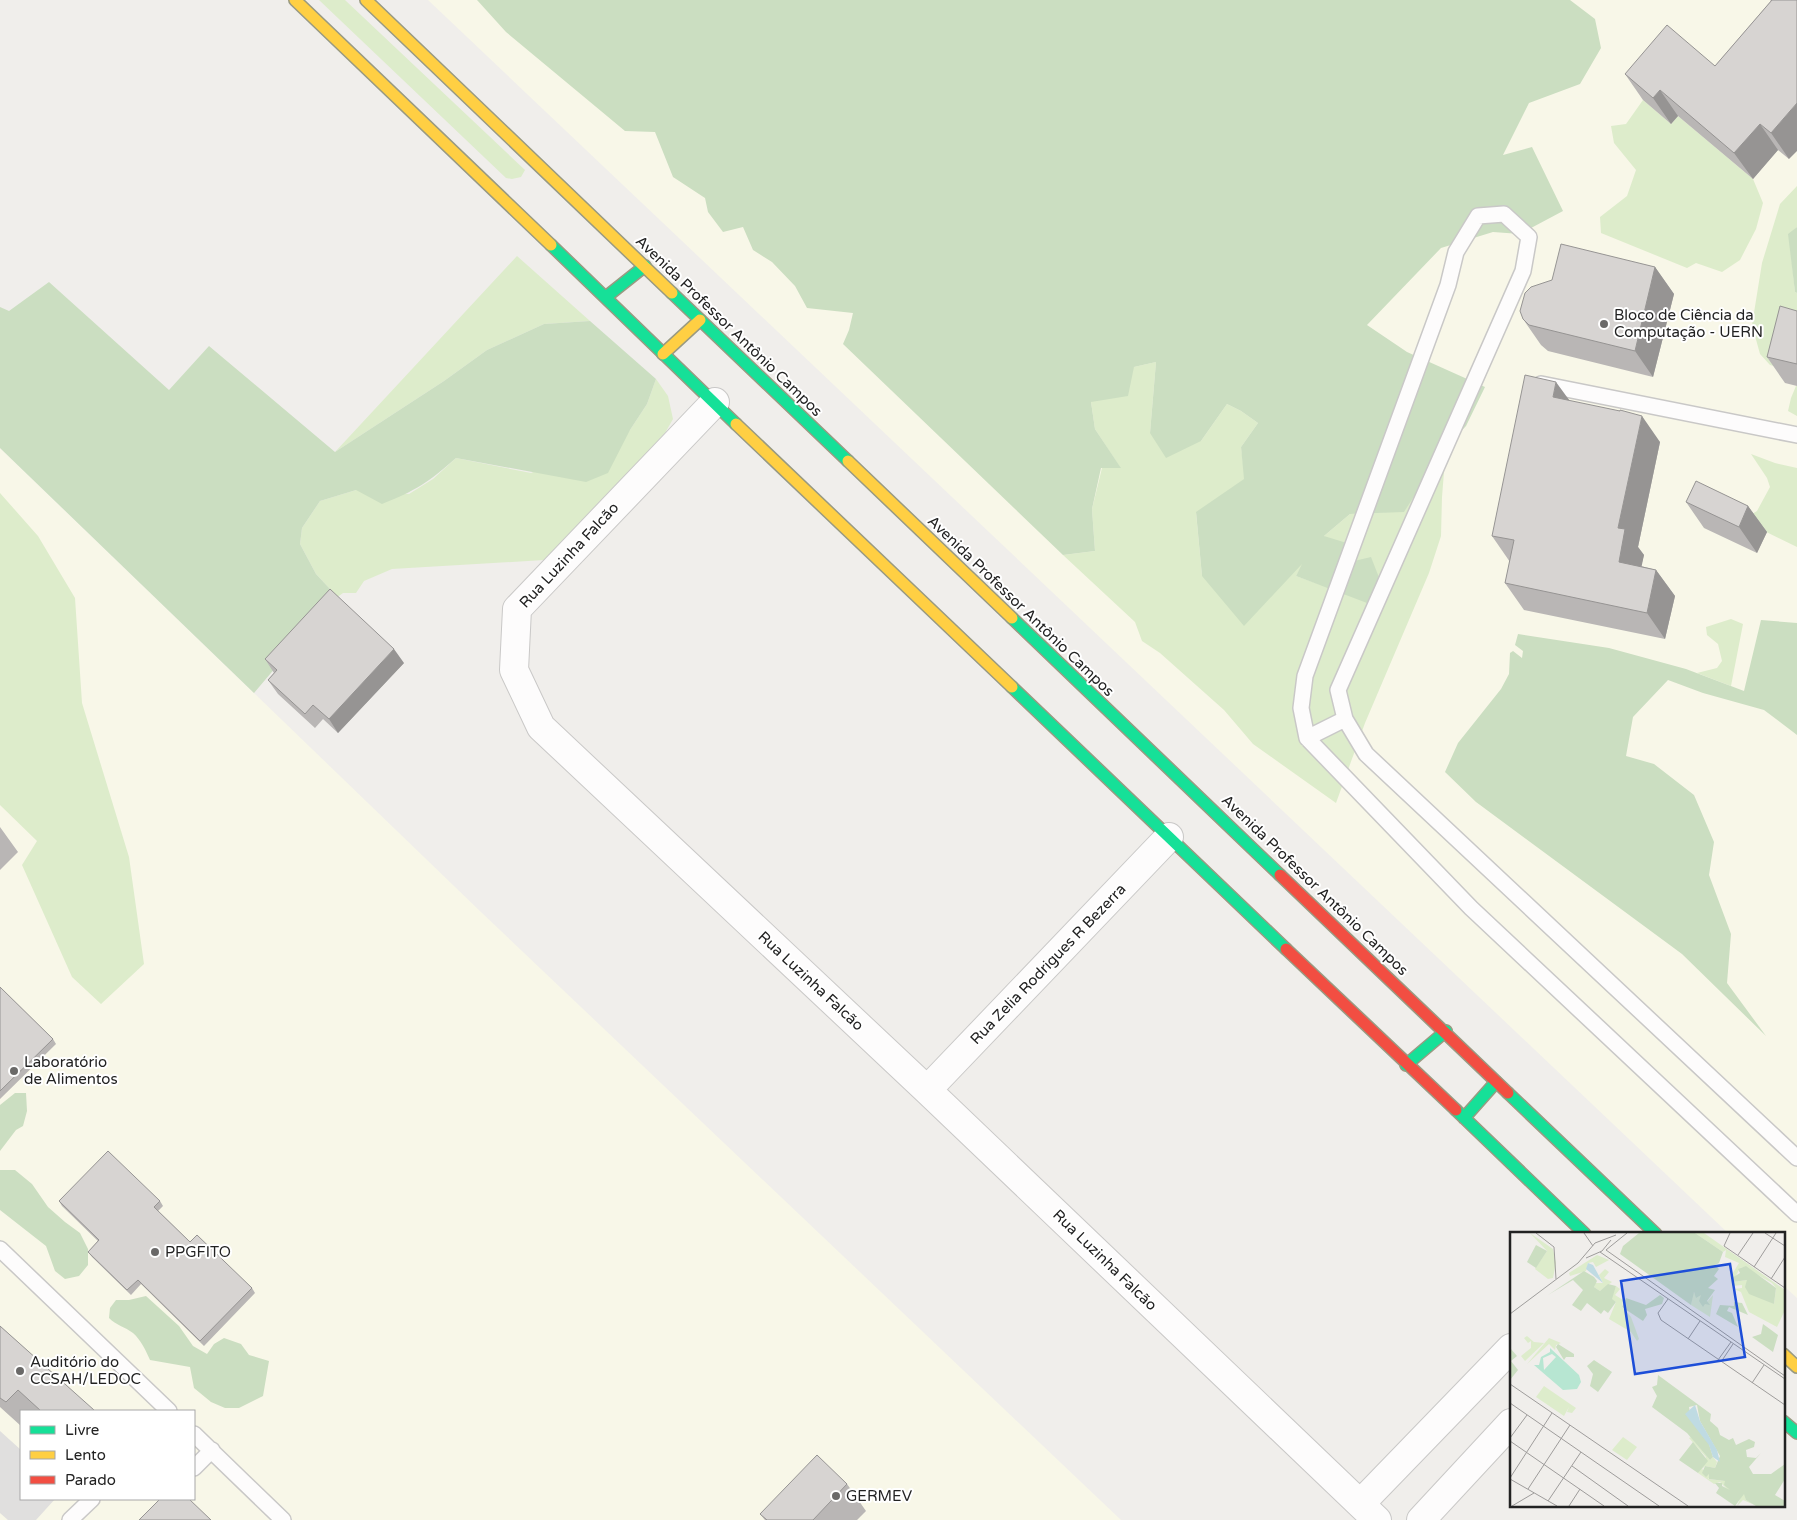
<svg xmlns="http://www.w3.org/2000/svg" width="1797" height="1520" font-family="'Varela Round',sans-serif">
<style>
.education{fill:#f8f7e8;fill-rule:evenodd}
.grass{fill:#ddeccb}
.forest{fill:#cbdec1}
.parking{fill:#e0dfde}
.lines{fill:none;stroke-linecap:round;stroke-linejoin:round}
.lane-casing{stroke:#c9c8c7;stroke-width:18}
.street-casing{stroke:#c9c8c7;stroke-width:30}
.fast-casing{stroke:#999a82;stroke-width:14}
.slow-casing{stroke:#999a82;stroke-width:14}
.jam-casing{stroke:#999a82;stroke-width:14}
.lane{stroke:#fdfcfc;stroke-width:15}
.street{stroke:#fdfcfc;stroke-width:28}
.fast{stroke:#16e098;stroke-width:11}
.slow{stroke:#ffcf43;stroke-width:11}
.jam{stroke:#f24e42;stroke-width:11}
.wall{fill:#b9b6b5}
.shaded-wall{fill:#969493}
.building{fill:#d7d4d2;stroke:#969493}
.poi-dot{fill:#6a6968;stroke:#fff;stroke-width:2}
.labels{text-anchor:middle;stroke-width:4;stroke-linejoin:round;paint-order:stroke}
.poi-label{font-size:15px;fill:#222;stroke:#fff;text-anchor:start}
.street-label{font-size:15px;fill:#222;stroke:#fff}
.inset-road{fill:none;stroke:#9e9c9b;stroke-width:1}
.view{fill:#1d4ed8;fill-opacity:0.15;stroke:#1d4ed8;stroke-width:2.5}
.inset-edge{fill:none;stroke:#222;stroke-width:2.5}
</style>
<rect width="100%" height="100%" fill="#f0eeeb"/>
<!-- education -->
<path class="education" d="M428 0H1797V1298L1783 1285V1234H1729Z
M0 448 482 913 1121 1520H0ZM21 1411H194V1499H21Z"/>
<!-- grass -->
<path class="grass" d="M319 0H345L525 170 521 177 512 179 506 178Z
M1643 100 1671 124 1678 116 1753 179 1763 203 1756 229 1740 260 1722 272 1696 263 1687 268 1601 233 1600 217 1627 196 1636 170 1614 143 1611 126 1626 124Z
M1797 186V227L1789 235 1795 292 1797 293V337L1789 370 1770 365 1760 354 1752 325 1762 263 1780 204Z
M517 256 590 321 544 324 487 350 444 381 335 452Z
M1156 362 1150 433 1201 441 1227 404 1241 411 1258 423 1241 447 1245 479 1196 513 1202 576 1305 561 1296 576 1321 585 1349 562 1324 536 1350 514 1404 511 1446 447 1442 497 1441 536 1429 573 1365 723 1336 803 1253 744 1224 710 1160 653 1142 641 1135 622 1063 555 1095 551 1092 509 1102 468 1120 467 1095 429 1091 402 1134 367Z
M656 379 668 396 673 419 665 433 589 516 544 560 392 569 364 581 356 593H343L332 601 330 589 316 574 300 544 302 528 320 501 356 490 409 494 433 479 456 458 531 473 630 430 647 404Z
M1796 386H1797V416L1788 411 1791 398Z
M1751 454 1775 463 1797 468V547L1742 520 1757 511 1770 487 1767 478Z
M0 493 38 536 75 598 82 703 129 857 144 964 101 1004 72 977 22 865 37 841 0 805Z
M1731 619 1743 624 1731 686 1697 673 1717 668 1722 661 1718 644 1707 635 1706 627Z"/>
<!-- forest -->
<path class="forest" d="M477 0H1570L1595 19 1601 48 1580 84 1529 103 1503 155 1532 147 1563 211 1520 234 1493 232 1441 248 1367 325 1407 352 1485 387 1466 426 1446 447 1404 512 1350 514 1324 536 1350 544V562L1371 557 1380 580 1367 603 1296 576 1302 564 1244 626 1202 576 1196 512 1244 479 1241 447 1258 423 1241 411 1227 404 1201 441 1166 458 1150 433 1156 362 1134 367 1128 396 1091 402 1095 429 1121 468H1101L1092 509 1095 551 1063 555 843 344 849 330 853 313 807 308 795 286 772 262 753 250 743 227 723 232 708 212 705 198 673 177 655 132 625 131 506 32Z
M1797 227V293L1795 292 1788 234Z
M49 282 169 390 209 346 335 452 444 381 487 350 544 324 590 321 656 379 647 404 630 430 608 473 586 482 456 458C429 482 415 491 382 504L356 490 320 501 302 528 300 544 316 574 330 589 332 601 254 693 0 448V307L9 311Z
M1761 620 1797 623V735L1764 710 1703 693 1668 680 1633 717 1626 756 1654 764 1694 795 1714 842 1709 875 1731 934 1727 983 1766 1036 1682 954 1476 802 1445 772 1458 743 1501 689 1509 674 1510 653 1513 651 1522 658 1523 651 1515 645 1518 634 1609 648 1686 669 1744 691Z
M15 1093H26L27 1111 23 1126 16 1130 0 1151V1105Z
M0 1170H15L32 1184 48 1207 65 1222 80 1233 88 1249V1265L79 1276 65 1279 55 1271 46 1246 0 1210Z
M146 1296 179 1326 193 1346 207 1354 214 1344 224 1338 241 1344 249 1355 269 1361 263 1396 239 1408H225L211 1402 194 1388 190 1367 150 1360C146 1351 141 1340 133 1333 125 1327 116 1325 109 1318L110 1308 116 1300H129Z"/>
<!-- parking -->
<path class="parking" d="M0 1431 21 1450V1499H55L36 1520H8L0 1513Z"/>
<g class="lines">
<!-- lane casing -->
<g class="lane-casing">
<path id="lane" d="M1541 384 1797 435
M1307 738 1345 719
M1797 1158 1366 754 1345 719 1338 690 1523 271 1529 237 1504 214 1478 216 1456 252 1448 285 1305 676 1301 708 1307 738 1471 908 1797 1214
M0 1249 169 1411
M194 1434 283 1520
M194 1468 212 1450
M70 1520 92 1499"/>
</g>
<!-- street casing -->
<g class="street-casing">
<path id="street" d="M715 402 517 609 514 670 541 727 927 1090 1377 1520
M927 1090 1169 837
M1361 1503 1511 1348
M1421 1520 1511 1423"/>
</g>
<!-- fast casing -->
<g class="fast-casing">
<path id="fast" d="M551 245 736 424
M672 293 848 461
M606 297 645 266
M1012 618 1280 875
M1012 687 1286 949
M1406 1065 1446 1031
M1508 1093 1656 1234
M1456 1110 1585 1234
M1464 1118 1496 1082
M1783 1421 1797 1433"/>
</g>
<!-- slow casing -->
<g class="slow-casing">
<path id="slow" d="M295 0 551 245
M366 0 672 293
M663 354 700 320
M736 424 1012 687
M848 461 1012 618
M1783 1354 1797 1367"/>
</g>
<!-- jam casing -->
<g class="jam-casing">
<path id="jam" d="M1280 875 1508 1093
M1286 949 1456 1110"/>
</g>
<!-- lane -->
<use href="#lane" class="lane"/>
<!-- street -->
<use href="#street" class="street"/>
<!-- fast -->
<use href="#fast" class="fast"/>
<!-- slow -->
<use href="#slow" class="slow"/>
<!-- jam -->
<use href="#jam" class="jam"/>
</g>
<!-- wall -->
<path class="wall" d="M1770 0H1797L1789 159 1778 150 1753 179 1678 116 1671 124 1643 100 1625 74 1715 66 1771 1Z
M1655 267 1674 294 1653 377 1548 351 1541 345 1523 319Z
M1797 311V386L1785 383 1767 357Z
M1570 401 1660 442 1638 547 1644 555 1641 566 1656 570 1675 596 1665 639 1524 610 1505 583 1510 562 1492 536Z
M1686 502 1748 506 1767 532 1757 553 1704 528Z
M265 659 404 663 338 733 323 719 315 728 278 694 268 680 274 673Z
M0 827 18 852 0 870Z
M0 987 53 1039 56 1044 0 1099Z
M59 1201H160L163 1206 158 1211 190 1242 252 1288 255 1293 204 1346 141 1284 131 1295 92 1257 88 1252 98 1241 62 1206Z
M0 1326 94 1411H21V1426L0 1407Z
M847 1484 866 1511 857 1520H765L760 1514Z"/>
<!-- shaded-wall -->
<path class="shaded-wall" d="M1660 90 1678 116 1671 124 1653 98Z
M1797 103V151L1789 159 1771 133Z
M1760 124 1778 150 1753 179 1734 153Z
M1655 267 1674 294 1653 377 1635 351Z
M1556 382 1575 408 1553 397Z
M1642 416 1660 442 1638 547 1644 555 1637 588 1619 562 1618 528Z
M1748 506 1767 532 1757 553 1739 527Z
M1656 570 1675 596 1665 639 1647 613Z
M394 649 404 663 338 733 329 719Z"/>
<!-- building -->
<path class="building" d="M1772 0H1797V103L1771 133 1760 124 1734 153 1660 90 1653 98 1625 74 1667 25 1715 66Z
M1561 244 1655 267 1635 351 1529 325 1523 319 1520 311 1525 293 1531 287 1552 280Z
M1780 306 1797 311V364L1767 357Z
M1525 375 1556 382 1553 397 1620 411V410L1642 416 1618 528 1625 529 1619 562 1656 570 1647 613 1505 583 1514 540 1492 536Z
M1696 481 1748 506 1739 527 1686 502Z
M330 589 394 649 329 719 313 705 305 714 268 680 277 670 265 659Z
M0 987 53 1039 0 1091Z
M108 1151 160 1201 154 1207 190 1242 197 1235 252 1288 200 1341 138 1280 127 1290 88 1252 99 1240 59 1201Z
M0 1326 94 1410 93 1411H41L18 1390 6 1402 0 1398Z
M817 1455 847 1484 813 1520H767L760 1514Z
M160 1499H189L211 1520H139Z"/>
<!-- markers -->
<g class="poi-dot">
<circle cx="1604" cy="324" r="5"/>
<circle cx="14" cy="1071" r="5"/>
<circle cx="155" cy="1252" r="5"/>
<circle cx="20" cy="1371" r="5"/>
<circle cx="836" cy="1496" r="5"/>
</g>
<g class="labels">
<!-- poi labels -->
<g class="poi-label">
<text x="1614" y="320">Bloco de Ciência da<tspan x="1614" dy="17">Computação - UERN</tspan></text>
<text x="24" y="1067">Laboratório<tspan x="24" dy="17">de Alimentos</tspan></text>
<text x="165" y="1257">PPGFITO</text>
<text x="30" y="1367">Auditório do<tspan x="30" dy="17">CCSAH/LEDOC</tspan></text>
<text x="846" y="1501">GERMEV</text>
</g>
<!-- street labels -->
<g class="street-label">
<text transform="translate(729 326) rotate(44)" y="5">Avenida Professor Antônio Campos</text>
<text transform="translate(569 555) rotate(-47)" y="5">Rua Luzinha Falcão</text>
<text transform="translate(1021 606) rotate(44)" y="5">Avenida Professor Antônio Campos</text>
<text transform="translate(1315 885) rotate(44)" y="5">Avenida Professor Antônio Campos</text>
<text transform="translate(1048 964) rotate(-46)" y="5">Rua Zelia Rodrigues R Bezerra</text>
<text transform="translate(811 981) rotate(43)" y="5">Rua Luzinha Falcão</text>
<text transform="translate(1105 1260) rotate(44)" y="5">Rua Luzinha Falcão</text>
</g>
</g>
<!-- overview -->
<g transform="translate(1510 1232)">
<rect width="275" height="275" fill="#f0eeeb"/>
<path d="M20 1 43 17 46 31 43 46 38 47 25 37 37 19ZM185 1H194L275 58V78L267 95 239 80 231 60 224 57 232 56V53L222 54 221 44 229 31 215 25 216 18 213 20ZM234 35 262 51 266 56 264 72 238 57 237 48 223 50 230 36ZM87 23 99 28 86 35 83 30 78 31 76 39 60 44 59 41ZM95 37 99 40 94 46 102 50 90 59 84 55 85 51H93L89 43ZM106 54 110 57 105 63 113 68 112 75 121 85 129 107 127 109 121 100 99 87 106 70 101 67ZM183 61 192 63 196 71 203 63 200 85 181 73ZM17 104 24 110 34 111 15 129 11 124 21 116V109L18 111 14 106ZM39 106 51 111 46 113 45 118 39 112 17 132ZM34 154 66 176 62 181 57 180 59 175 54 184 26 165ZM113 205 127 215 117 228 102 218ZM181 205 200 228 203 225 207 230 205 236 195 234 192 237 201 244 198 247 215 249 219 257 229 255 234 250 236 268 247 274 233 268 227 274 231 265 222 262 210 250 204 252 188 241 196 225 179 206Z" fill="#ddeccb" fill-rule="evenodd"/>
<path d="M129 1H185L213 20 209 31 205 33 209 37 204 44 208 47 198 56 205 58 197 69 200 73 195 72 193 75 189 69 191 63 186 66 184 60 181 73 110 22 113 14ZM26 13 37 19 26 36 17 30ZM236 34 266 56 264 72 239 62 235 55 237 48 223 50 222 46 230 41 228 37ZM74 39 84 45 87 49 84 55 90 59 98 52 106 54 102 67 106 70 98 81 94 78 91 82 77 71 71 79 62 73 73 58 63 48 38 63ZM150 63 154 66 152 72 135 77 137 83 133 89 112 75 116 66 136 73ZM224 70 232 71 238 83 219 75 217 79 222 81 228 95 206 82 210 73 224 74ZM253 92 268 103 263 120 242 105 251 102ZM48 112 64 122V125H56L54 128 46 115ZM1 117 7 124 1 129 8 138 0 148ZM84 128 102 140 88 160 80 154 83 142 77 134ZM148 143 201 182 200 189 208 196 210 203 219 208 223 206 226 213 239 207 245 210 244 215 236 218 237 225 246 226 251 221 239 235 243 242H261L275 232V247L265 263 275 269V274H246L236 268 234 262 225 274 206 261 209 256 205 251H212V254L220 258 214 253 215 249 199 247V242L196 245 192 241 195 234 205 236 210 224 190 189 187 173 179 175 181 187 199 212 203 225 200 228 177 201 142 175 147 164 142 155 147 153ZM183 210 198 229 188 241 169 228Z" fill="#cbdec1"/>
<path d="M40 116 69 143 71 150 67 157 53 158 24 133H29L31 125 40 120ZM42 122 46 125 34 138 33 126Z" fill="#b7e6d2" fill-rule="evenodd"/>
<path d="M78 31 83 33 93 51 76 37ZM185 173 190 189 207 218 210 230 203 225 199 213 175 182Z" fill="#bfdbe3"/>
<path class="inset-road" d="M26 1 44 15 46 47M74 1 83 14M220 1 214 14 275 56M255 1 275 14M96 18 275 144M96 18 117 1M90 20 275 147M228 23 243 1M76 26 92 19 101 8M244 35 266 1M261 47 275 25M158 67 148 81 151 88 275 173M0 82 68 31 85 11 106 3M178 107 190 89M208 128 221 110M211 130 223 112M242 151 254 133M0 152 178 274M0 171 149 274M0 206 17 183M0 209 94 274M62 234 118 274M0 246 42 181M0 247 47 274M18 257 60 193M38 269 71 220M2 274 24 261M59 274 70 257"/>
<path class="view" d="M220 32 235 125 125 142 111 49Z"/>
<rect width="275" height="275" class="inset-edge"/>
</g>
<!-- legend -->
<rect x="20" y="1410" width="175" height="90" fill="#ffffff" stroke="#a7a7a7"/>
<rect x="30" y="1426" width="25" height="8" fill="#16e098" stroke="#a7a7a7"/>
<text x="65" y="1435" font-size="15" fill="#222222">Livre</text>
<rect x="30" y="1451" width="25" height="8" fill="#ffcf43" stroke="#a7a7a7"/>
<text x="65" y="1460" font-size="15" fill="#222222">Lento</text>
<rect x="30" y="1476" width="25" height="8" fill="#f24e42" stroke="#a7a7a7"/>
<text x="65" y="1485" font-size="15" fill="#222222">Parado</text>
</svg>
